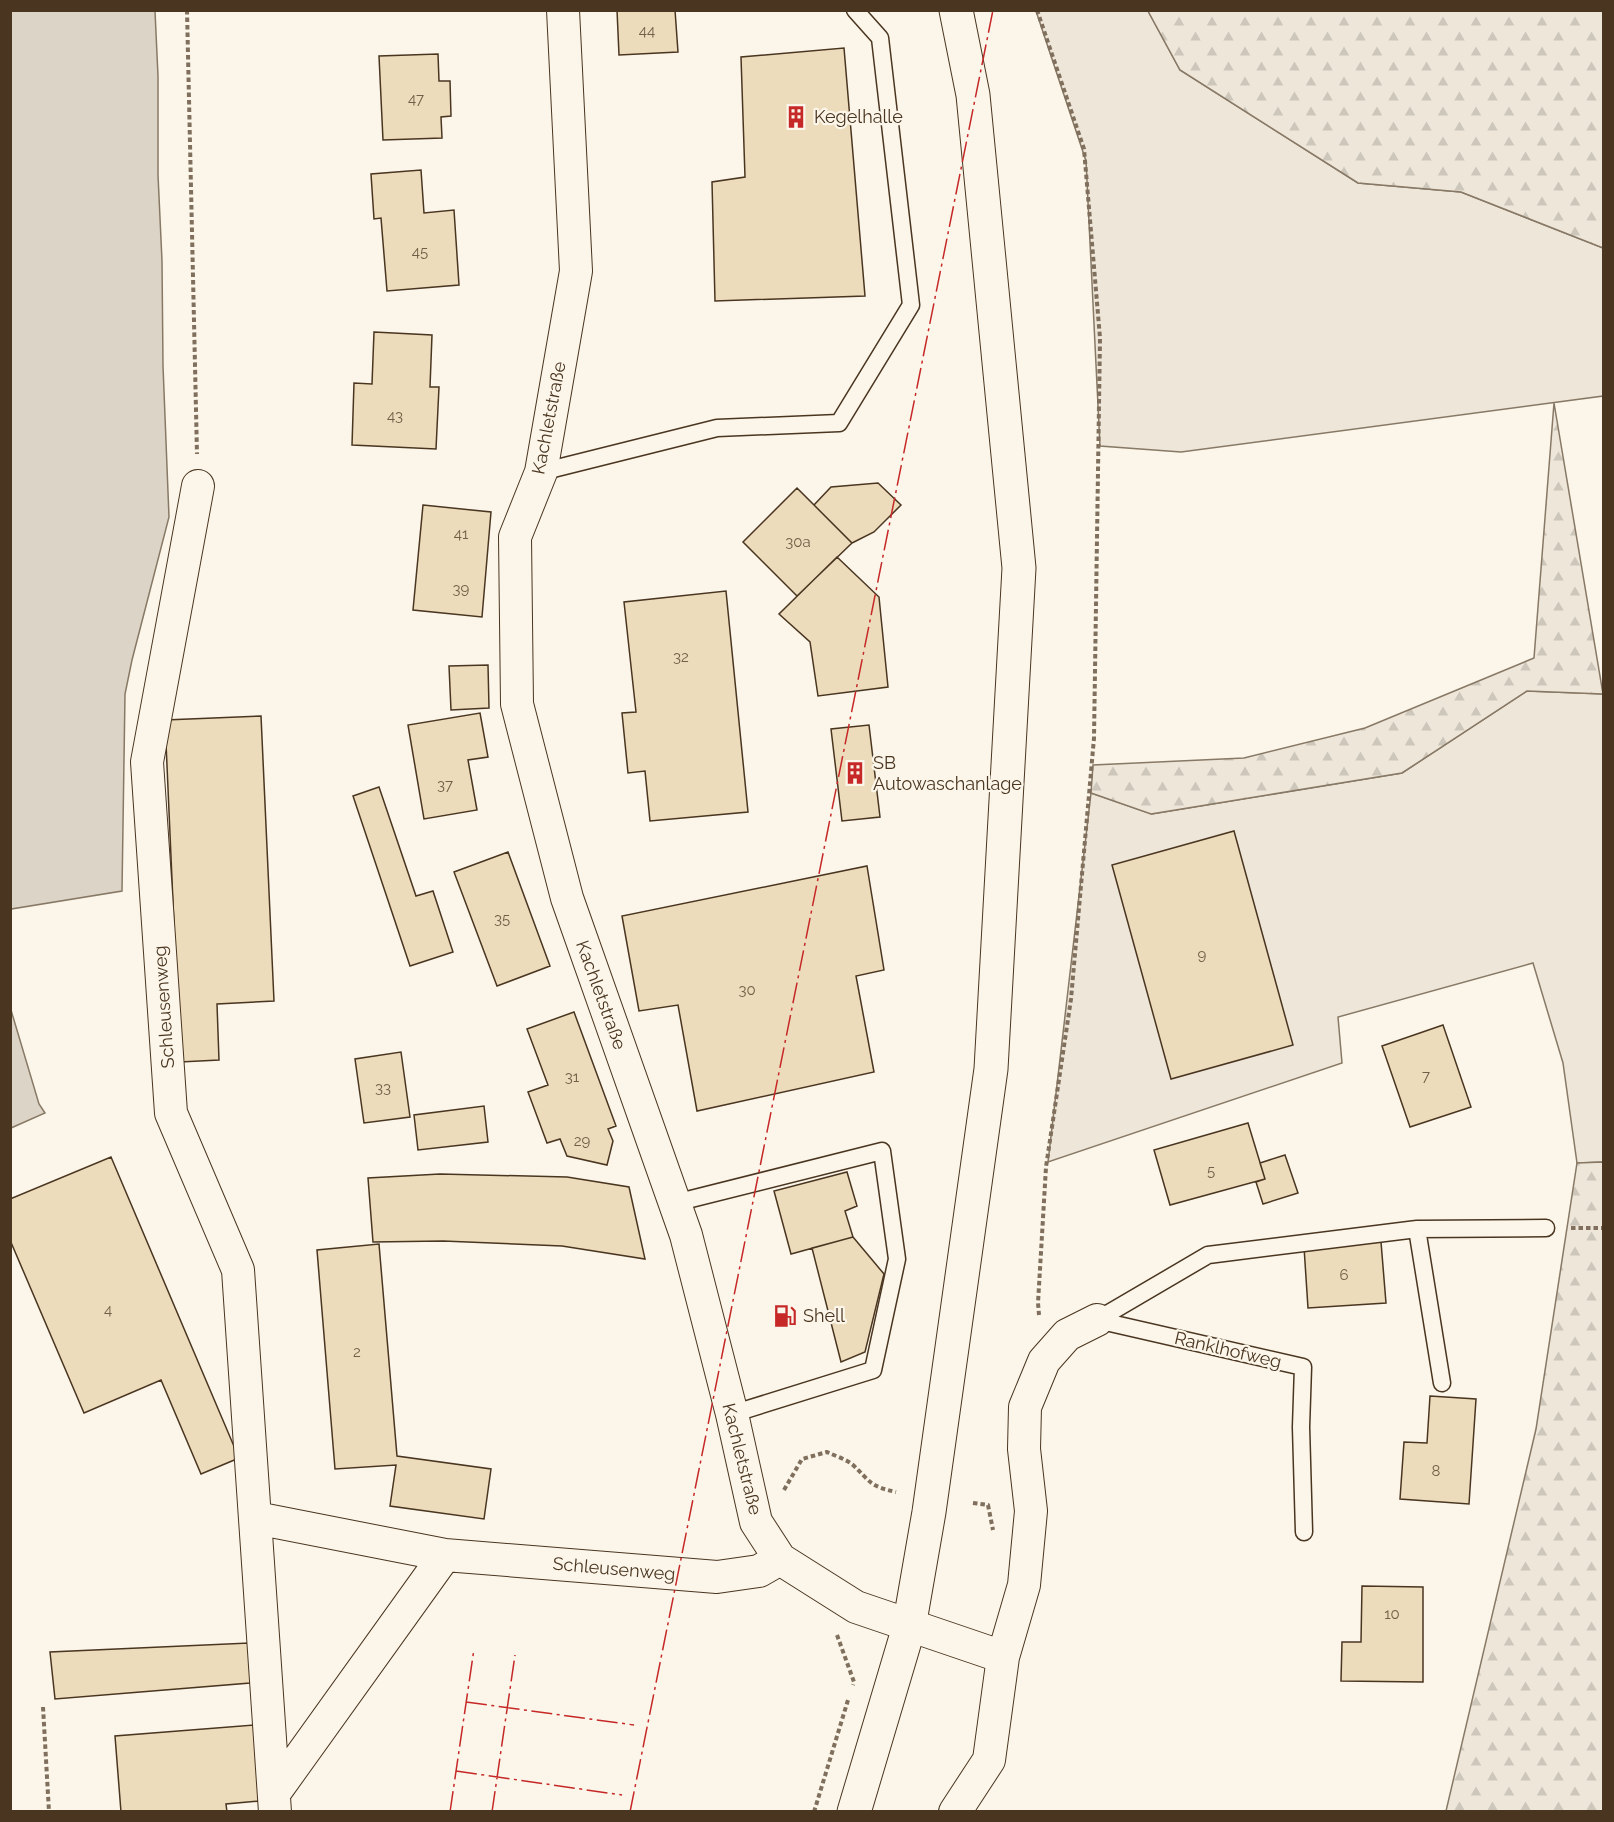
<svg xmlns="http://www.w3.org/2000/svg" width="1614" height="1822" font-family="Raleway,sans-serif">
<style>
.green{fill:#ede6d9;stroke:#887966;stroke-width:1.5}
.forest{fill:url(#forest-firs);stroke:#887966;stroke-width:1.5}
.water{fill:#dcd4c6;stroke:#887966;stroke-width:1.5}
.building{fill:#ecdcbc;stroke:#4a3520;stroke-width:1.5}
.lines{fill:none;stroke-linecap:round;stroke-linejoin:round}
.service-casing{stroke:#4a3520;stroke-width:19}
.minor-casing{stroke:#4a3520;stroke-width:34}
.primary-casing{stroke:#4a3520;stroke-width:35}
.path{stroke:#7f6f5c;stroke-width:4;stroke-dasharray:4.5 3;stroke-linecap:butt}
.service{stroke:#fbf6e9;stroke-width:16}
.minor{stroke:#fbf6e9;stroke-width:32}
.primary{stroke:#fbf6e9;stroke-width:33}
.power{stroke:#c62828;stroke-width:1.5;stroke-dasharray:21 4.5 3 4.5;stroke-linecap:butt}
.labels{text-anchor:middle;stroke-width:4.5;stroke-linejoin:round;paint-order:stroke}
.number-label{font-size:15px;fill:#725f47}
.poi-label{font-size:18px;fill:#4a3520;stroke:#fbf6e9;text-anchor:start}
.street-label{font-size:18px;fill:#4a3520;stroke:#fbf6e9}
</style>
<defs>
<pattern id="forest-firs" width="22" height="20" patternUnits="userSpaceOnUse" patternTransform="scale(1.5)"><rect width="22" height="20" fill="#ede6d9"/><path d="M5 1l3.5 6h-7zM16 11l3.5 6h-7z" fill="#cdc6ba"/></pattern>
</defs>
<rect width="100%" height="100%" fill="#fbf6e9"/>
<!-- green -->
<path class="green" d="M1036 11H1148L1180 70 1358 183 1461 192 1603 248V396L1181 452 1100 446 1086 161Z
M1527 691 1603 694V1162L1577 1163 1563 1063 1533 963 1338 1017 1342 1063 1048 1162 1091 793 1152 814 1402 773Z"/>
<!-- forest -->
<path class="forest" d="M1148 11H1603V248L1461 192 1358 183 1180 70Z
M1554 403 1603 694 1527 691 1402 773 1151 814 1091 793 1093 765 1244 758 1365 728 1534 658Z
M1603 1162V1811H1446L1536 1429 1577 1163Z"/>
<!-- water -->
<path class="water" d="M11 10 155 11 158 76V175L162 261 163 366 169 517 132 660 125 694 122 891 11 909Z
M11 1010 39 1104 45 1113 11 1128Z"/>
<!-- building -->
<path class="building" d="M617 10H675L678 52 619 55Z
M844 48 865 296 715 301 712 182 745 177 741 57Z
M438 54 439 81H450L451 116 441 117 442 138 383 140 379 56Z
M421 170 424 213 454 210 459 285 387 291 381 218 374 219 371 174Z
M374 332 432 335 430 387H439L436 449 352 445 354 383 372 384Z
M878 483 901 505 874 532 852 543 814 505 831 487Z
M797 488 852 543 797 596 743 542Z
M423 505 491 512 482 617 413 610Z
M837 557 879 597 888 687 818 696 810 642 779 614Z
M726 591 748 812 650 821 645 771 628 773 622 713 636 712 624 602Z
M488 665 489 708 451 710 449 666Z
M480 713 488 757 468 760 477 810 424 819 408 725Z
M261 716 274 1001 217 1004 219 1060 180 1062 165 720Z
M869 725 880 817 842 821 831 729Z
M379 787 416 896 433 891 453 952 410 966 353 796Z
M1234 831 1293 1045 1171 1079 1112 865Z
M508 852 550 966 497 986 454 872Z
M867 866 884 970 856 976 874 1072 697 1111 678 1005 639 1011 622 916Z
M574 1012 616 1126 608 1129 613 1141 607 1165 567 1156 560 1139 547 1143 528 1092 548 1085 527 1029Z
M1443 1025 1471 1107 1410 1127 1382 1046Z
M401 1052 410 1117 364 1123 355 1059Z
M484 1106 488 1142 418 1150 414 1115Z
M1248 1123 1265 1179 1170 1205 1154 1150Z
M1285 1155 1298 1193 1263 1204 1256 1182 1265 1179 1260 1163Z
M111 1157 239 1458 201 1474 161 1380 84 1413 10 1240V1199Z
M847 1172 857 1206 845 1211 853 1237 791 1254 774 1191Z
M440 1174 567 1177 629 1187 645 1259 562 1246 443 1241 373 1242 368 1178Z
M853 1237 884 1274 865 1352 841 1362 812 1248Z
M1381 1242 1386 1303 1308 1308 1304 1247Z
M379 1244 397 1456 491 1469 484 1519 390 1506 396 1465 335 1469 317 1250Z
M1430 1396 1476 1399 1469 1504 1400 1499 1404 1442 1427 1443Z
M1362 1586 1423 1587V1682L1341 1681 1342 1642H1361Z
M249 1643 250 1683 55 1699 50 1652Z
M254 1725 260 1801 226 1804 227 1812H121L115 1736Z"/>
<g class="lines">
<!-- service casing -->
<g class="service-casing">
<path id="service" d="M541 472 717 428 839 423 911 305 880 38 855 10
M675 1203 882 1151 897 1259 873 1370 732 1414
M1417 1229 1442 1383
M1097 1320 1208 1255 1417 1229 1546 1228
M1097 1320 1303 1367 1301 1427 1304 1532"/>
</g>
<!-- minor casing -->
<g class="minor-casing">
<path id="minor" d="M563 10 576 271 541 472 515 537 517 704 567 898 686 1235 732 1414 756 1522 780 1559 856 1607 1003 1657
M198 486 147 762 171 1113 238 1270 275 1812
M256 1518 445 1555
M275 1792 445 1555 717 1577 759 1571 780 1559
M955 1812 989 1760 1003 1657 1024 1585 1031 1511 1024 1449 1025 1407 1044 1361 1067 1335 1097 1320"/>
</g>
<!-- primary casing -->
<g class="primary-casing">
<path id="primary" d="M854 1812 909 1627 929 1512 991 1069 1019 568 973 95 956 10"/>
</g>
<!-- path -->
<path class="path" d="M187 10 197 454
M1037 10 1084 149 1100 338 1094 738 1071 999 1046 1167 1038 1303 1039 1315
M1571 1228H1604
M784 1490 802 1459 827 1452C835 1456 846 1459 853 1465 871 1482 869 1486 896 1492
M973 1503 988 1505 993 1530
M837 1635 854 1682 853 1685
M43 1707 49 1812
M814 1812 848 1700"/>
<!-- service -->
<use href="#service" class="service"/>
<!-- minor -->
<use href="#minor" class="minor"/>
<!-- primary -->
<use href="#primary" class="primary"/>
<!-- power -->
<path class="power" d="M466 1702 634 1725
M456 1771 622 1795
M450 1812 474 1649
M492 1812 515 1655
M630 1812 993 10"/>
</g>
<!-- icons -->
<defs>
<g id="building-bare" transform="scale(1.8)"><path d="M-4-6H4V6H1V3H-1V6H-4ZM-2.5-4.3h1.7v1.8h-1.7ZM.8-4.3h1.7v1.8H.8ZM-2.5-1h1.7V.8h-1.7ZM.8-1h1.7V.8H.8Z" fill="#c62828" stroke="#fbf6e9" stroke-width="2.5" paint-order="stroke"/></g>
<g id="fuel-bare" transform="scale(1.8)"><path d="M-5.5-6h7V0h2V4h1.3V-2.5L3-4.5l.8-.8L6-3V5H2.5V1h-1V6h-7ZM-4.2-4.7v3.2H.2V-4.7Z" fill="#c62828" stroke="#fbf6e9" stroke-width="2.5" paint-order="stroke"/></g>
</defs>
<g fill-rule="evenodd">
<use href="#building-bare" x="796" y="117"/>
<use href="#building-bare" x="855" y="773"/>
<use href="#fuel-bare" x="785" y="1316"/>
</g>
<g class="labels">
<!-- number labels -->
<g class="number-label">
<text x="647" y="36">44</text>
<text x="416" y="104">47</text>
<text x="420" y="257">45</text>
<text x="395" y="421">43</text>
<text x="461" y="539">41</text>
<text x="798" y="547">30a</text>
<text x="461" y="594">39</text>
<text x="681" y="662">32</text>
<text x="445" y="790">37</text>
<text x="502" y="924">35</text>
<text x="1202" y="960">9</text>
<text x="747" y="995">30</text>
<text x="1426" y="1081">7</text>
<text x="572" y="1082">31</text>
<text x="383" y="1093">33</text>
<text x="582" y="1146">29</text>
<text x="1211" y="1176">5</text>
<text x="1344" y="1280">6</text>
<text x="108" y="1315">4</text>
<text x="357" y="1357">2</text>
<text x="1436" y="1476">8</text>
<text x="1392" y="1619">10</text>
</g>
<!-- poi labels -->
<g class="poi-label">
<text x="814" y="123">Kegelhalle</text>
<text x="873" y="769">SB<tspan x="873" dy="21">Autowaschanlage</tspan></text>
<text x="803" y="1322">Shell</text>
</g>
<!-- street labels -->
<g class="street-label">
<text transform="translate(549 418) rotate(-79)" y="6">Kachletstraße</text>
<text transform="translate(601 995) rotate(70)" y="6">Kachletstraße</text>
<text transform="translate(164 1007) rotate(-94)" y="6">Schleusenweg</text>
<text transform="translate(1228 1350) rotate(13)" y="6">Ranklhofweg</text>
<text transform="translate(742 1459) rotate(76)" y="6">Kachletstraße</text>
<text transform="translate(614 1569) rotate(5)" y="6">Schleusenweg</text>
</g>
</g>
<!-- border -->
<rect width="1614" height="1822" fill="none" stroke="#4a3520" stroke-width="24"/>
</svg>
